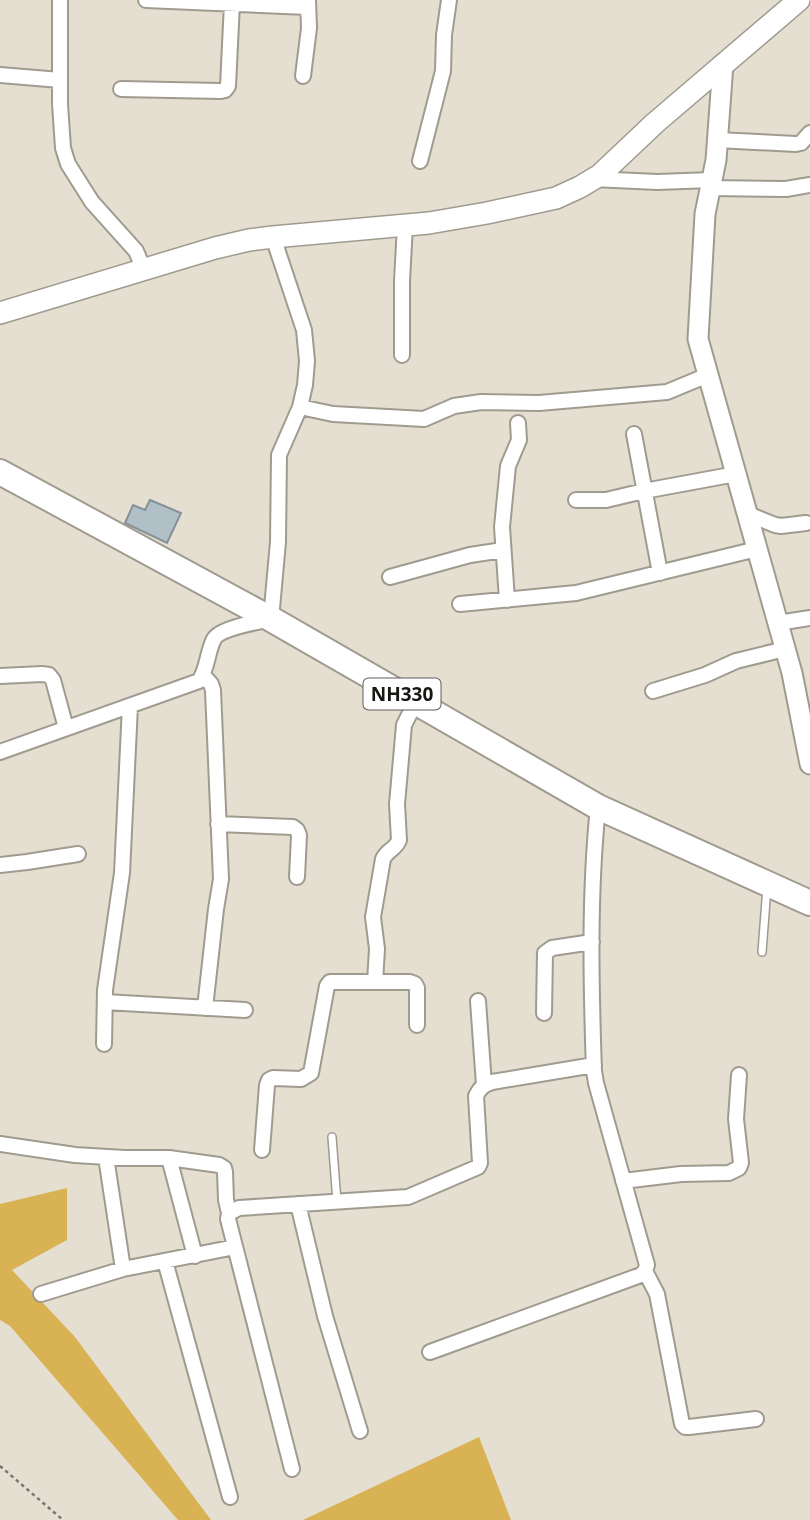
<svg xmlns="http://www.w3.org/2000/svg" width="810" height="1520" font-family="'Noto Sans',sans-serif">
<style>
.water{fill:#d9b253}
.building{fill:#b1bfc6;stroke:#849198;stroke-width:2}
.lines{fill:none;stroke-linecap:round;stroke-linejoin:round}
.service-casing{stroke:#a09b8f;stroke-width:10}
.minor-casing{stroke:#a09b8f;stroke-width:18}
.tertiary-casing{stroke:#a09b8f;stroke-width:23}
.secondary-casing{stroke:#a09b8f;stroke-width:24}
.trunk-casing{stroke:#a09b8f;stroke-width:28}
.path{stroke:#79756d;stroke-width:2.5;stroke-dasharray:3.5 3.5;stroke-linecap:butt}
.service{stroke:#fff;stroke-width:7}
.minor{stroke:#fff;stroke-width:14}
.tertiary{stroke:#fff;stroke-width:19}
.secondary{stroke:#fff;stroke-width:21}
.trunk{stroke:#fff;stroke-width:24}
.labels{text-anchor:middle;stroke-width:5;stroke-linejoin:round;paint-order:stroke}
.shield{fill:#fff;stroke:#5e5d5a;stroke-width:2}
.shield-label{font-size:19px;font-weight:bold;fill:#191713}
</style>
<rect width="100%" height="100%" fill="#e5dfd2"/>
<!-- water -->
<path class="water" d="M67 1188V1240L12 1270 75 1337 211 1520H178L10 1326 0 1320V1204Z
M479 1437 511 1520H303Z"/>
<!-- building -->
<path class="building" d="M150 500 181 513 167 543 125 523 133 505 145 510Z"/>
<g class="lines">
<!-- service casing -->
<g class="service-casing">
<path id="service" d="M762 952 767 887
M332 1137 337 1202"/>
</g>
<!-- minor casing -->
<g class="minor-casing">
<path id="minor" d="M60 0V104L63 148 68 164 92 202 136 251 144 270
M146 0 308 7
M0 75 60 80
M303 76 309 28 308 0
M121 89 221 91 225 90 228 86 232 3
M717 140 796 144 801 143 810 133
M420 161 443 71 444 35 449 0
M593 179 657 182 712 180
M710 188 786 189 810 185
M402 355V281L405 225
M300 407 333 414 424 419 454 406 481 402 539 403 667 392 708 375
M634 434 660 573
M576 500H606L644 491 736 474
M748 514 775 525 781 526 806 523
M390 577 470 555 503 550
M507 600 502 527 508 466 519 440 518 423
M460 604 576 593 757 549
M778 623 810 618
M203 675 211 684 213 690 221 879 216 909 205 1008
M0 676 42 674 49 675 53 680 66 728
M653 691 705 675 736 661 785 649
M0 752 199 681C208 668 207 652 214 639 220 628 258 622 271 619L278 542 279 455 300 407 305 385 307 361 304 330 273 237
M218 824 293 827 297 830 299 835 297 877
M0 865 27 862 78 854
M375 982 377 949 373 917 383 859C387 850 396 849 399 840L397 804 404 725 416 701
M478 1001 484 1085
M105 1002 245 1010
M544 1013 545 953 552 948 592 942
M104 1044 105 990 122 873 130 706
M0 1144 75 1155 124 1158H169L219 1165 224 1168 225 1172 226 1200 229 1213
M262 1150 267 1085 269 1080 273 1078 301 1079 311 1073 327 986 330 982H410L415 984 417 988V1025
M106 1157 123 1269
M169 1158 195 1256
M623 1181 681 1174 729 1173 739 1168 741 1163 736 1119 739 1075
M298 1204 325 1316 360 1431
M165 1261 230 1497
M645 1271 657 1294 682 1424 685 1427H689L756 1419
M41 1294 123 1269 235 1247
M430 1352 641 1275 645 1271 647 1265 596 1083 594 1071C591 983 589 894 598 807
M292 1469 228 1219 229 1213 239 1208 408 1197 478 1167 480 1163 476 1096C480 1088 483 1085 492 1082L594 1065"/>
</g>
<!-- tertiary casing -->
<g class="tertiary-casing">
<path id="tertiary" d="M723 64 716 160 705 214 698 339 792 673 810 764"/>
</g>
<!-- secondary casing -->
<g class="secondary-casing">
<path id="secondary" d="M0 313 215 248 249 240 273 237 429 223 487 213 556 198 580 187 600 175 655 123 799 0"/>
</g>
<!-- trunk casing -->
<g class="trunk-casing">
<path id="trunk" d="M0 472 271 619 598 807 810 903"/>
</g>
<!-- path -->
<path class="path" d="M0 1466 63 1520"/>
<!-- service -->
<use href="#service" class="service"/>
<!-- minor -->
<use href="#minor" class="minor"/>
<!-- tertiary -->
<use href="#tertiary" class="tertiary"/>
<!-- secondary -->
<use href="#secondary" class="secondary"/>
<!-- trunk -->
<use href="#trunk" class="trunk"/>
</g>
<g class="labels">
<!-- shield labels -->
<rect class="shield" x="363.5" y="678.5" width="77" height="31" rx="5"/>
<g class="shield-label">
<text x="402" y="701">NH330</text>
</g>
</g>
</svg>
